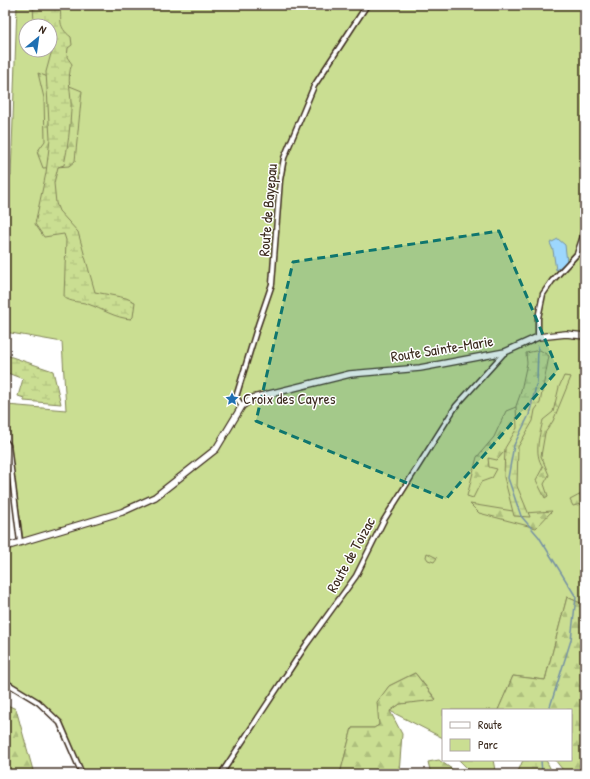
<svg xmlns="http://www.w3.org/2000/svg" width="590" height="779" font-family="'Patrick Hand',sans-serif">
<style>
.green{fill:#cade92;stroke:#828458;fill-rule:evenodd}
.forest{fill:url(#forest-firs);stroke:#828458}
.wetland{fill:url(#wetland-marsh);stroke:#828458}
.water{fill:#9dd7fd;stroke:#7692a4}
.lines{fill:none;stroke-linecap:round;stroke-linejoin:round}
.stream{stroke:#7692a4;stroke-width:1.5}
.street-casing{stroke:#3b2a1e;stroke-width:7}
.secondary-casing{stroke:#3b2a1e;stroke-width:8}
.street{stroke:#fff;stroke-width:4}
.secondary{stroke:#fff;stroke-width:5.5}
.marked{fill:#0f766e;fill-opacity:0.2;stroke:#0f766e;stroke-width:3;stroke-dasharray:8 5;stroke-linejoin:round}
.labels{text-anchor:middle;stroke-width:3;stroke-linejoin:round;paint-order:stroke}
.street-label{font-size:15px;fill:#3b2a1e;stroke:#fff}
.poi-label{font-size:15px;fill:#3b2a1e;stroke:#fff;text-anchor:start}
</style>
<defs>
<pattern id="forest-firs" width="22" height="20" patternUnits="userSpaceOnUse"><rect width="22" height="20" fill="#cade92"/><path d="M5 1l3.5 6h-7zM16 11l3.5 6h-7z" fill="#aebf7d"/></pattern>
<pattern id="wetland-marsh" width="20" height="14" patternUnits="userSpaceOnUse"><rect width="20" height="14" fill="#cade92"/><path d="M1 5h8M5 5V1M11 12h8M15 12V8" fill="none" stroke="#aebf7d"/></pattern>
</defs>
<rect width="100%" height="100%" fill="#fff"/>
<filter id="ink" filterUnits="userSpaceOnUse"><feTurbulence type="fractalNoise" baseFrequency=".025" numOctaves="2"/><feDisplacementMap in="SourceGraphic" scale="8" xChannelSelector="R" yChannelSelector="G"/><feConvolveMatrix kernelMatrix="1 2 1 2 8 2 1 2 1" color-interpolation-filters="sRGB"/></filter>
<g filter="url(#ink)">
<!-- green -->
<path class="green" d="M17 5H585V605L567 597 545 680 513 676 498 710H443V738L390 711 400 704 436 699 415 673 389 686 378 702 379 725 374 728H352L340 774H82L58 724 37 705 5 683V545L23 539 14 476 7 405 66 410 62 342 5 332V183L11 176ZM26 26H50V50H26Z
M459 760H493L495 770 473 774Z"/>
<!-- forest -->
<path class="forest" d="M38 73 82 91 75 161 69 166 43 168 37 152 45 141 44 98Z
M564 376 571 377 553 421 545 433 541 456 549 475 544 484 548 496 545 498 536 480 543 467C533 453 540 435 543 420L553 412 559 387Z
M521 405 522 422 510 445 497 460 488 458 489 467 497 469 492 478 481 482 473 498 467 496 477 457 494 437 506 411Z
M585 492V503L573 506 570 500Z
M470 504 525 513 552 511 536 528 479 513Z
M567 597 585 605V774H566L555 760H571V710H498L513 676 545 680Z
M415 673 436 700 400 704 390 711 402 734 399 774H340L352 728H374L379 725 377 702 389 686Z
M5 704 16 709 34 774H5Z
M439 760 459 774H431L428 762Z"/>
<!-- wetland -->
<path class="wetland" d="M33 5H60C62 21 57 26 71 37L72 45 68 48 67 57 72 64C66 78 72 95 71 110 70 128 68 147 64 165L58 167 54 183 56 203 59 211 78 232 95 292 126 298 135 302 133 317 131 319C115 318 102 309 88 304 80 301 71 303 64 297L66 240 64 234 44 237 35 224 46 173 50 139 46 72 52 50 50 46V26H36L34 23Z
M540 350 549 356 540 403 535 410 533 421 518 447 517 486 530 517 514 516 504 477 505 448 517 428 516 406 520 395 527 363 526 353Z
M6 355 53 371 61 404 24 401V398L18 396 23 379 5 372Z
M427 553 437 558 434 562 428 560 426 557Z
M523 760H546L553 774H517Z"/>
<!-- water -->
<path class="water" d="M558 239 565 245 567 262 556 270 553 250 550 243Z"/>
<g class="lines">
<!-- stream -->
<path class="stream" d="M538 346 537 382 529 415 514 445 508 478 521 516 539 537 576 597 571 640 549 710
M541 760 542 774"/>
<!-- street casing -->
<g class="street-casing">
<path id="street" d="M538 337V318L543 294 552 281 577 254 585 230
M242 406 236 397 258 325 272 284 280 180 284 158 314 86 367 5
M5 441 8 445 20 542
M5 682 38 702 60 723 82 774
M221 774 306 645 356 576 384 520 456 406 505 352"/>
</g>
<!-- secondary casing -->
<g class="secondary-casing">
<path id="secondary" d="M5 547 122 512 155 497 216 449 242 406 253 398 350 374 420 368 505 352 538 337 566 334 585 336"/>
</g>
<!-- street -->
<use href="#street" class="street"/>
<!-- secondary -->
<use href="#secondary" class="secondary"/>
</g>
</g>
<!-- marked area -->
<path class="marked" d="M499 231 558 370 446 499 256 421 293 262Z"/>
<!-- icons -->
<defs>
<g id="sight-bare" transform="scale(1.08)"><path d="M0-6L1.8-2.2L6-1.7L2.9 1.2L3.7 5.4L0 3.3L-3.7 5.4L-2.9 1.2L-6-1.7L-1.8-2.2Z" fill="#1f6fb2" stroke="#fff" stroke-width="2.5" paint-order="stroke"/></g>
</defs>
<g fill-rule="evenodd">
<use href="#sight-bare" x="232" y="399"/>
</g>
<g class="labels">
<!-- street labels -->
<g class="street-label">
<text transform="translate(268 210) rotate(-85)" y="5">Route de Bayepau</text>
<text transform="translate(442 349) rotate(-9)" y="5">Route Sainte-Marie</text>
<text transform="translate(351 555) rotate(-61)" y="5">Route de Toizac</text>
</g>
<!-- poi labels -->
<g class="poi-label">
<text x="243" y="404">Croix des Cayres</text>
</g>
</g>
<!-- margin -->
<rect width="590" height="779" fill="none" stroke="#fff" stroke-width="20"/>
<rect x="10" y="10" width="570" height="759" fill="none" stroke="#3b2a1e" stroke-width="1.5" filter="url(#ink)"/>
<!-- legend -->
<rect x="442" y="709" width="130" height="52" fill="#ffffff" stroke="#b1aaa5"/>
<rect x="450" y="722" width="20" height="6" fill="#ffffff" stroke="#b1aaa5"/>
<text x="478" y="729" font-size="12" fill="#3b2a1e">Route</text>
<rect x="450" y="739" width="20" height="12" fill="#cade92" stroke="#b1aaa5"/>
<text x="478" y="749" font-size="12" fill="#3b2a1e">Parc</text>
<!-- north arrow -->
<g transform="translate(38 38) rotate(29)"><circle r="19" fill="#ffffff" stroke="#b1aaa5"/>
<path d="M0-3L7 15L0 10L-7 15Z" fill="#1f6fb2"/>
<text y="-6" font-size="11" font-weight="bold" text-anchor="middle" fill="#3b2a1e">N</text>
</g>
</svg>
